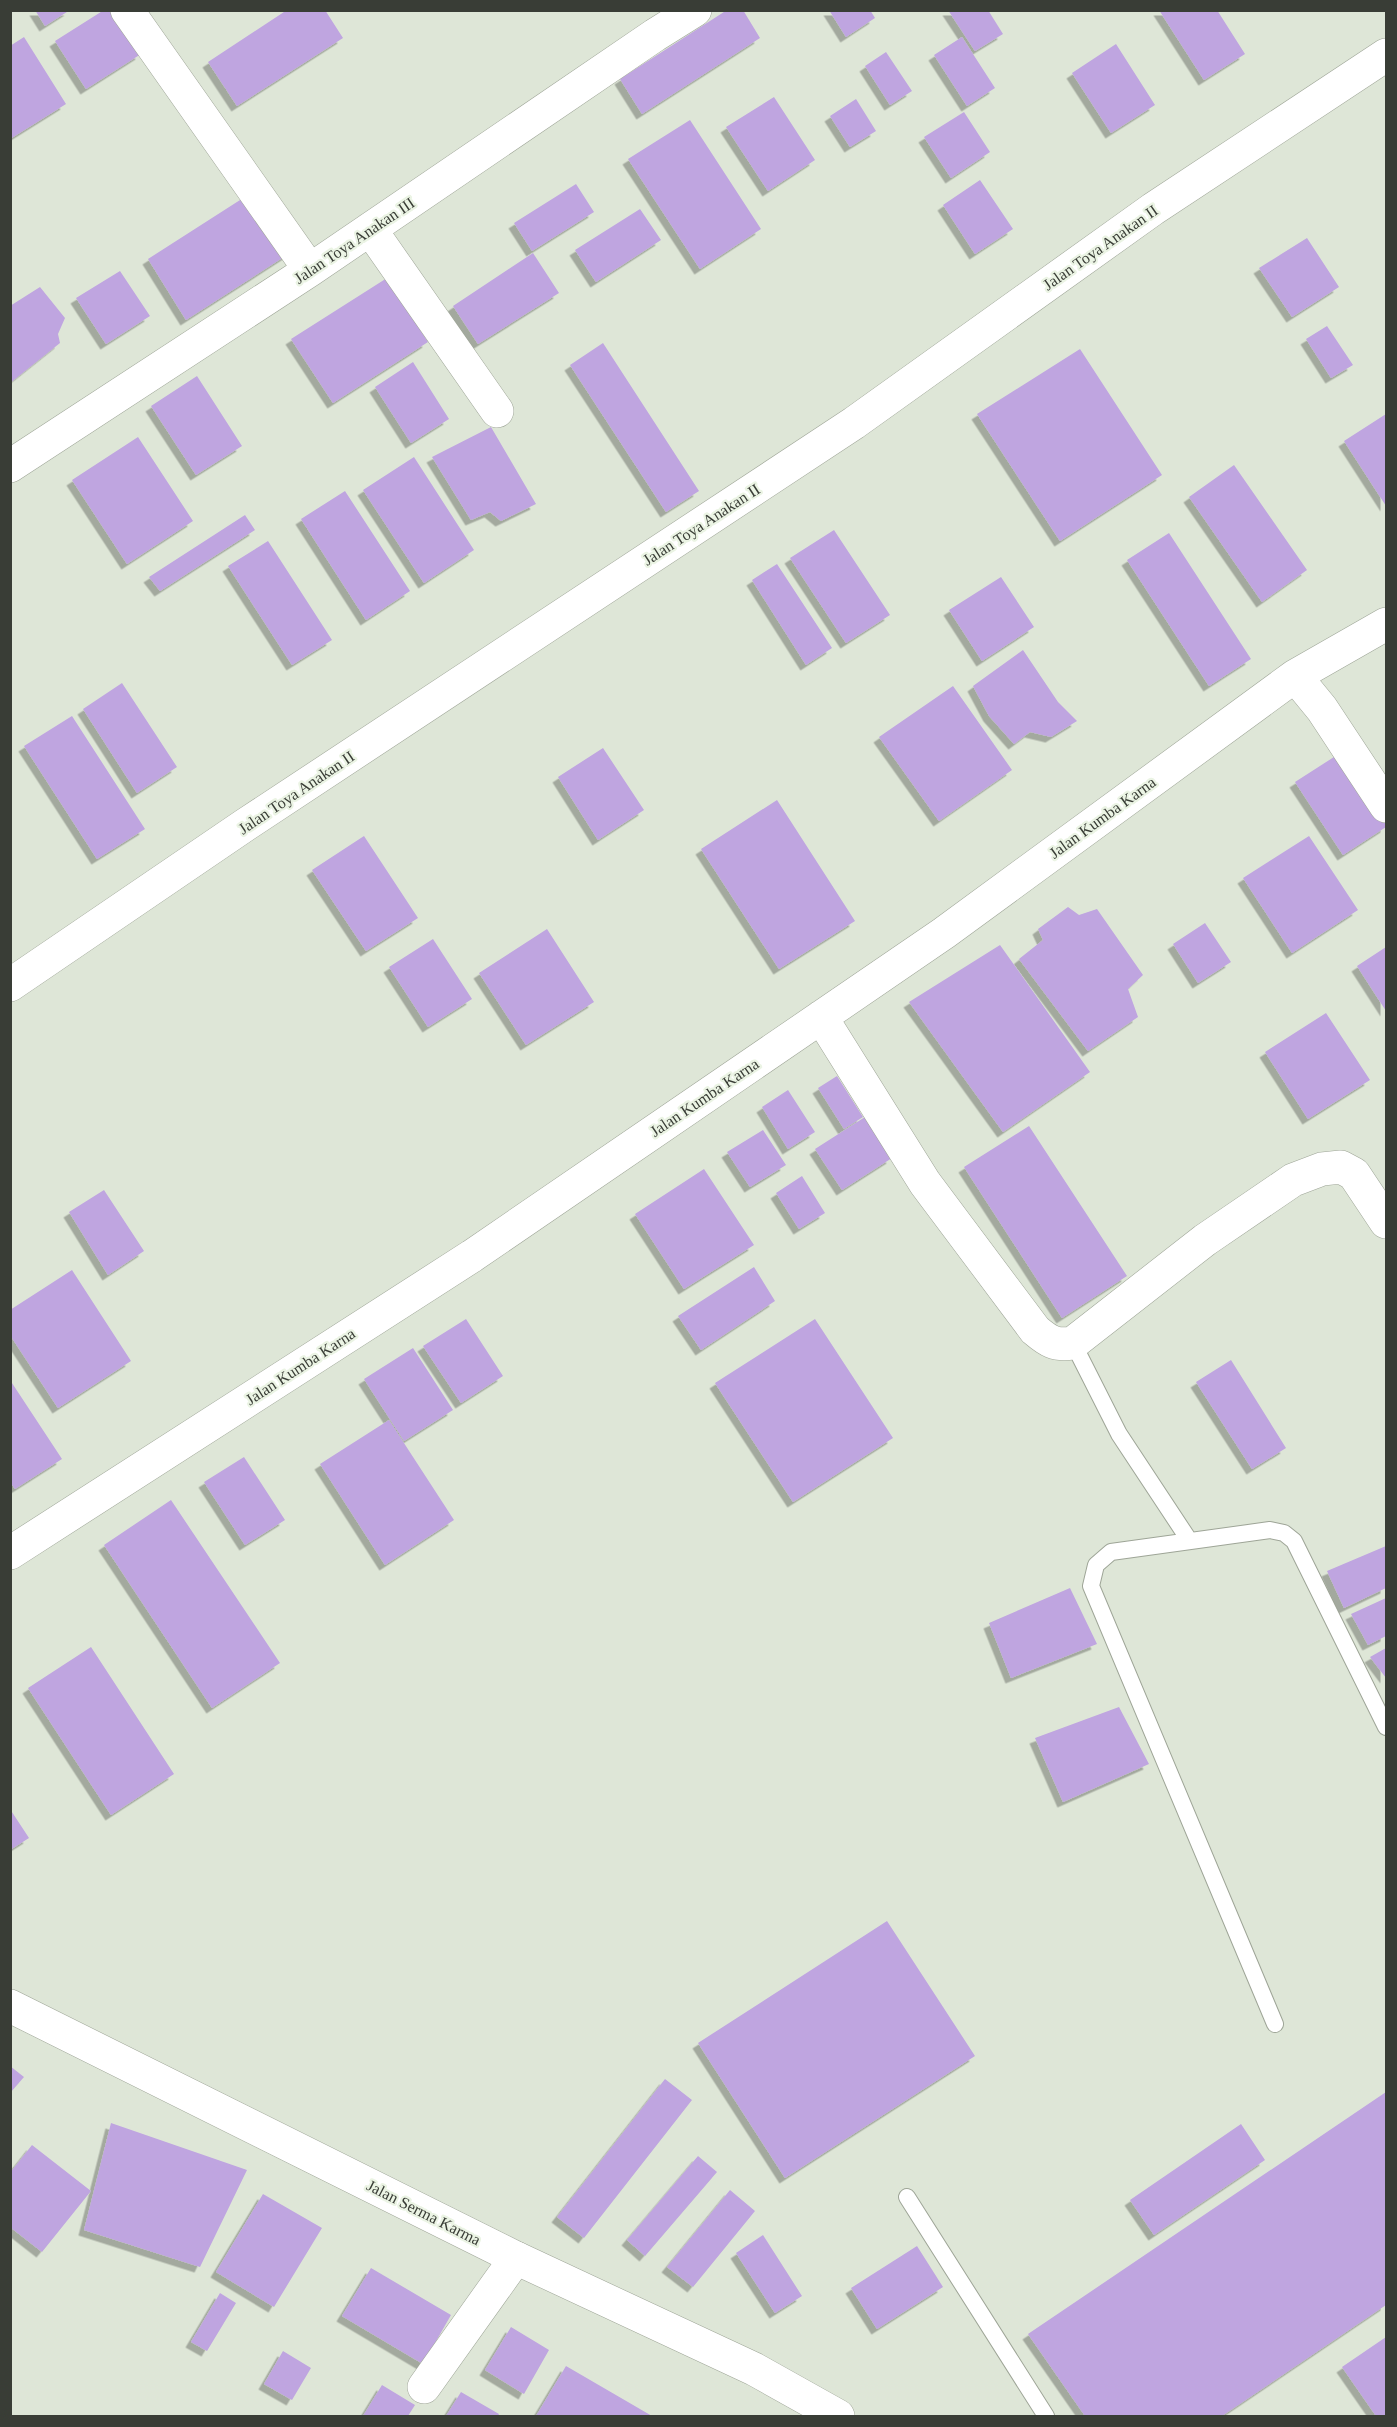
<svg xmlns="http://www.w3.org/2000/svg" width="1397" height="2427" font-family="'Times New Roman',serif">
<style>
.building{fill:#bfa5e0;filter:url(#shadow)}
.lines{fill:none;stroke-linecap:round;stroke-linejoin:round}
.service-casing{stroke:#9ea597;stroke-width:18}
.minor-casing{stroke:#9ea597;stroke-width:34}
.tertiary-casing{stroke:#9ea597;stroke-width:34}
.service{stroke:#fff;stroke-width:16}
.minor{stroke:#fff;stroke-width:33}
.tertiary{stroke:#fff;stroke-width:33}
.labels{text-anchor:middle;stroke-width:4.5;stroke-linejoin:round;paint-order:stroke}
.street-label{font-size:16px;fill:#393d36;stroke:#ebf4e4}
</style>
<defs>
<filter id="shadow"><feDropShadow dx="-5.5" dy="5.5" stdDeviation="0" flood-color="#0004"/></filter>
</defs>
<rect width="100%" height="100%" fill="#dee6d7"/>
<!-- building -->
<path class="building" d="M35 10H70L45 26Z
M104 10H113L141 54 86 89 55 41Z
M287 10H325L343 38 237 106 208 62Z
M727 10H743L760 38 642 114 620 79Z
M829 10H870L875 18 846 37Z
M948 10H988L1003 34 975 51Z
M1159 10H1217L1245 54 1204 80Z
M24 37 66 104 10 139V46Z
M962 37 995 88 967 106 934 55Z
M1116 44 1155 105 1111 133 1072 73Z
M886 52 912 91 890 105 865 66Z
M774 97 815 160 768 191 726 127Z
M856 99 876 131 850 147 830 116Z
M964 112 990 152 951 178 924 137Z
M690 120 761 229 700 269 628 159Z
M980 180 1013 229 975 254 943 205Z
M576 184 594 212 532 251 514 223Z
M251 193 290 253 186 320 148 259Z
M640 209 661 240 596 282 575 250Z
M1307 238 1339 287 1292 317 1259 268Z
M533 253 559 293 478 344 453 306Z
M120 271 150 316 106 344 76 298Z
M387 278 428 342 333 403 291 339Z
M40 287 65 318 58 334 60 343 10 383V306Z
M1327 326 1353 365 1331 378 1306 339Z
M603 343 699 491 666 512 570 365Z
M1080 349 1162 475 1060 541 977 414Z
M413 362 449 419 411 443 375 387Z
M197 376 242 446 196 475 151 406Z
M1386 414V506L1344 441Z
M491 427 536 504 501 521 490 512 471 520 432 457Z
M138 437 193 521 127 564 72 480Z
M414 457 474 550 424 583 363 490Z
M1234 465 1307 570 1262 602 1189 497Z
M345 491 410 591 366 620 301 519Z
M245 515 255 530 160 591 149 577Z
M834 530 890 615 846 643 790 558Z
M1169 533 1251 659 1209 686 1127 560Z
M268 541 332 640 292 665 228 566Z
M777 564 832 648 806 665 752 580Z
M1001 577 1034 627 982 661 949 610Z
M1023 650 1058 702 1077 721 1051 737 1030 732 1014 744 989 716 973 686Z
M122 683 177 767 137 793 83 709Z
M953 686 1012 770 939 821 879 737Z
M72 716 145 829 97 859 24 746Z
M603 748 644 810 598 840 558 777Z
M1348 748 1386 807V827L1343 855 1295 782Z
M777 800 855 921 779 969 701 849Z
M364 836 418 918 366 951 312 870Z
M1309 836 1358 910 1292 953 1243 878Z
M1068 907 1079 915 1097 909 1143 975 1128 989 1138 1017 1088 1051 1019 959 1043 940 1038 929Z
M1205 923 1231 962 1198 983 1173 944Z
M547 929 594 1002 526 1045 479 973Z
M433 939 472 999 428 1027 389 967Z
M1000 945 1090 1072 1003 1132 909 1002Z
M1386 947V1011L1357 966Z
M1326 1013 1370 1080 1308 1119 1265 1052Z
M837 1076 863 1117 844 1129 818 1088Z
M788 1090 815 1132 788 1149 762 1107Z
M865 1117 892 1158 842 1190 815 1149Z
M1029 1126 1127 1276 1062 1318 964 1167Z
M763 1130 786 1165 750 1187 727 1152Z
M704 1169 754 1245 684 1289 635 1214Z
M802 1176 825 1213 799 1229 776 1193Z
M104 1190 144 1251 108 1275 69 1212Z
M754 1267 775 1301 701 1350 678 1316Z
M72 1270 131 1361 58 1408 10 1335V1310Z
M466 1319 503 1376 461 1403 423 1346Z
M815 1319 893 1438 793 1502 715 1383Z
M413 1348 453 1410 404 1441 364 1379Z
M1231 1360 1286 1448 1252 1469 1196 1382Z
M10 1380 62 1459 15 1489 10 1482Z
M389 1420 454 1520 385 1565 320 1464Z
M244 1457 285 1520 245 1545 204 1482Z
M171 1500 280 1663 212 1708 104 1545Z
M1386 1546V1588L1344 1608 1327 1571Z
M1070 1588 1097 1644 1011 1678 989 1623Z
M1386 1598V1636L1368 1645 1351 1614Z
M91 1647 174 1774 111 1815 28 1688Z
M1386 1648V1678L1370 1657Z
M1119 1707 1149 1764 1063 1802 1035 1738Z
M10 1809 29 1838 10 1850Z
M887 1921 975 2056 785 2178 698 2043Z
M10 2066 24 2077 10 2093Z
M665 2079 692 2100 584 2238 557 2217Z
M1386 2092V2305L1222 2416H1085L1028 2334Z
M111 2123 247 2170 200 2267 84 2230Z
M1241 2124 1265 2160 1154 2235 1130 2200Z
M32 2145 91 2191 42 2252 10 2227V2173Z
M698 2156 717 2172 645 2256 627 2240Z
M730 2190 755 2211 693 2287 667 2267Z
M263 2194 322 2228 274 2307 216 2272Z
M763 2235 802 2296 775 2313 736 2253Z
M917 2246 943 2287 877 2329 851 2288Z
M371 2268 451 2315 423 2364 342 2316Z
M220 2293 236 2303 207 2351 191 2342Z
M511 2327 549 2350 524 2394 485 2370Z
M1386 2337V2416H1376L1342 2367Z
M283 2351 311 2368 292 2400 264 2384Z
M566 2366 652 2416H536Z
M382 2385 415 2405 408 2416H363Z
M461 2392 499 2414 498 2416H446Z"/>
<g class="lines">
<!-- service casing -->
<g class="service-casing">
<path id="service" d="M1073 1343 1119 1434 1189 1540
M1275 2024 1091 1586 1096 1565 1111 1552 1270 1530 1284 1533 1294 1541 1386 1727
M907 2197 1046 2416"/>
</g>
<!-- minor casing -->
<g class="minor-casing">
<path id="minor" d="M127 10 310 270
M370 229 497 411
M10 466 310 270 655 35 695 10
M1295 676 1322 709 1386 806
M10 985 245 825 854 423 1153 209 1386 55
M821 1017 925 1183 1035 1330C1048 1341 1055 1346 1073 1343L1205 1240 1293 1180 1322 1169 1341 1167 1354 1174 1386 1222
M10 1553 472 1256 944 933 1295 676 1386 624
M424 2387 516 2258"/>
</g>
<!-- tertiary casing -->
<g class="tertiary-casing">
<path id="tertiary" d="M10 2006 516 2258 754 2369 838 2416"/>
</g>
<!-- service -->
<use href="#service" class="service"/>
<!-- minor -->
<use href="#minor" class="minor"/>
<!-- tertiary -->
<use href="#tertiary" class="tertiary"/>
</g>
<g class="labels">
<!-- street labels -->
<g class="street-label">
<text transform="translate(354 240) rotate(-34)" y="6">Jalan Toya Anakan III</text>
<text transform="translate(1100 247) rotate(-35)" y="6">Jalan Toya Anakan II</text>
<text transform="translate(701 524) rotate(-33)" y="6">Jalan Toya Anakan II</text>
<text transform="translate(296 792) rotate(-34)" y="6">Jalan Toya Anakan II</text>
<text transform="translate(1102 817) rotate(-36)" y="6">Jalan Kumba Karna</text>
<text transform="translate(704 1097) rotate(-34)" y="6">Jalan Kumba Karna</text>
<text transform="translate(300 1366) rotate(-33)" y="6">Jalan Kumba Karna</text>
<text transform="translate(424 2212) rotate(27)" y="6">Jalan Serma Karma</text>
</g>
</g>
<!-- border -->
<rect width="1397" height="2427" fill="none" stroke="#393d36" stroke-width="24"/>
</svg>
